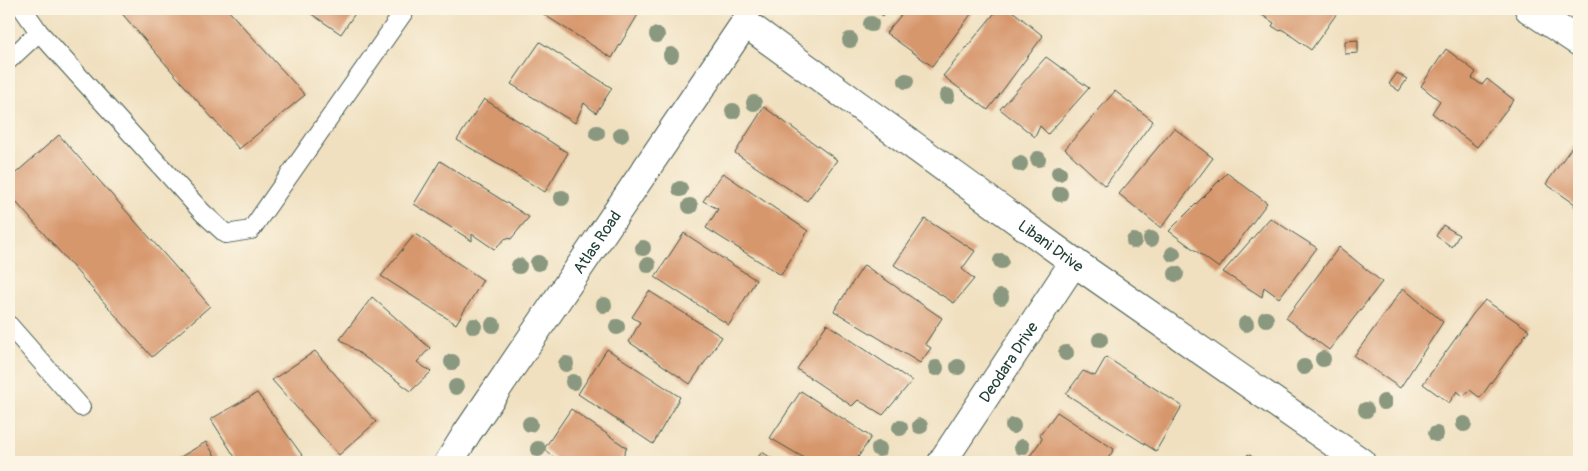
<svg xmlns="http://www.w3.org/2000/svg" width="1588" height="471" font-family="Pangolin,sans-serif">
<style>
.building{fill:#d7976d}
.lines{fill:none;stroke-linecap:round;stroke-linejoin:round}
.service-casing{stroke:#3e5549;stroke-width:20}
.minor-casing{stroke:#3e5549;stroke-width:30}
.service{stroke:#fff;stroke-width:18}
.minor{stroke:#fff;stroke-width:28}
.tree{fill:#8a987f}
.labels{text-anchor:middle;stroke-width:4;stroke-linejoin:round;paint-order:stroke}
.street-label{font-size:16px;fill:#1f3d34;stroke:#fcf5e5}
</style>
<rect width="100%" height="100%" fill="#fcf5e5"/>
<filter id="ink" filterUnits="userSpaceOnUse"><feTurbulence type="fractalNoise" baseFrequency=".02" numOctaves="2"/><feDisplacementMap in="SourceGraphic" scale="10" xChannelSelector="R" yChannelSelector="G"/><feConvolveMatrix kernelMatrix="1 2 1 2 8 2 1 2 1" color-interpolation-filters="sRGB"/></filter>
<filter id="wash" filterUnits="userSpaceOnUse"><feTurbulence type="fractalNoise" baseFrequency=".0096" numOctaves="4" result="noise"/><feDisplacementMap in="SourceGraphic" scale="20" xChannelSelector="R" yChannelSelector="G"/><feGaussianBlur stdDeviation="1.12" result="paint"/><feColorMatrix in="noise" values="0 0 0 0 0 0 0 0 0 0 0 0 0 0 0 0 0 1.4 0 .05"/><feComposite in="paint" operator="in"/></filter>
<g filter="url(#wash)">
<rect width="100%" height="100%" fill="#f0e0c0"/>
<g id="blocks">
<!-- building -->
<path class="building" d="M118 9H227L305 95 239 149Z
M304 9H358L341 34Z
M546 9H632L639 13 612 58 543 14Z
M874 9H888L883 16Z
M906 9H975L932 66 886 33Z
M998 9H1010L1043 36 988 110 943 76Z
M1253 9H1340L1311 50 1282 29 1280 31 1272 26 1274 23Z
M1358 40V53L1345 54V41Z
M540 42 612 88 596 113 584 103 575 123 511 84Z
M1446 49 1476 72 1472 78 1482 85 1487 79 1514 100 1477 147 1432 113 1440 101 1421 86Z
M1046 57 1089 88 1048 134 1040 126 1035 137 1000 109Z
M1397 73 1407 79 1399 91 1389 84Z
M1115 91 1153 121 1105 186 1065 149Z
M484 99 568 153 545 192 457 140Z
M764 107 837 160 807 201 735 153Z
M1174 128 1213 158 1161 228 1119 194Z
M59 135 210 306 152 357 9 194V179Z
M1574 144 1579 147V210L1574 206 1575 204 1546 184Z
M440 161 529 217 511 239 506 238 494 249 472 234V241L414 204Z
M723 173 808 231 781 275 706 228 718 209 703 201Z
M1227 173 1267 203 1219 268 1169 231Z
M1270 218 1317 248 1279 298 1264 287 1262 297 1223 272Z
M925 219 975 251 962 269 974 279 954 303 894 265Z
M1443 225 1459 235 1452 247 1436 236Z
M684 233 756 280 729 325 655 277Z
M415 234 483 280 456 324 381 276Z
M1339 247 1382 282 1329 350 1286 318Z
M864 265 942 318 925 344 931 348 920 363 834 311Z
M1403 288 1443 322 1400 388 1354 356Z
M649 291 722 337 690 384 629 342 640 322 632 317Z
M372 297 430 348 417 362 431 372 411 391 340 339Z
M1485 300 1529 330 1480 398 1470 390 1463 396 1457 391 1449 403 1423 384 1473 314Z
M827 324 912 381 883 415 858 400 852 406 797 369Z
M607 349 680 397 653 444 578 394Z
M315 351 376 422 339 455 272 380Z
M1106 357 1182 406 1156 451 1066 394 1083 371 1095 376Z
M801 391 871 437 855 462H811L770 438Z
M257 393 307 462H238L211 419Z
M571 409 627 448 619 462H559L544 449Z
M1057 412 1114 449 1106 462H1039L1030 456 1042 439 1040 435Z
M206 442 219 462H172Z
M762 452 778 462H754Z
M1248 454 1260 462H1242Z"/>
</g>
</g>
<g filter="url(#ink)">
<use href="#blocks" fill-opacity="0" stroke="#3e5549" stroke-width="1"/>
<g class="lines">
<!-- service casing -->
<g class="service-casing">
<path id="service" d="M39 32 203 213 226 234 251 230 406 9
M9 60 39 32 23 9
M9 325 81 407"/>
</g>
<!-- minor casing -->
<g class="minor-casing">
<g id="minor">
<path d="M1529 9 1579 42"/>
<path id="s1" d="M449 462 467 433 745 23 1074 262 1361 462"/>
<path id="s2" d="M942 462 1074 262"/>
</g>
</g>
<!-- service -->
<use href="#service" class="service"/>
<!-- minor -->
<use href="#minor" class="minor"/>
</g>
<!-- trees -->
<g class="tree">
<circle cx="871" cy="24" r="8"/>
<circle cx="657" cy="35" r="8"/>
<circle cx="850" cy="40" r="8"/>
<circle cx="671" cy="55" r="8"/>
<circle cx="906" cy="81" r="8"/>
<circle cx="947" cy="96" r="8"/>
<circle cx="754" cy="103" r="8"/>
<circle cx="733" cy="111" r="8"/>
<circle cx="597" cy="133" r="8"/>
<circle cx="621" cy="135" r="8"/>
<circle cx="1038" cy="159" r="8"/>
<circle cx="1020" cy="164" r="8"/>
<circle cx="1059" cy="173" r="8"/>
<circle cx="680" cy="189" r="8"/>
<circle cx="1060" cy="194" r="8"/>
<circle cx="562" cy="198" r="8"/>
<circle cx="690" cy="206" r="8"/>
<circle cx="1151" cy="239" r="8"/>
<circle cx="1134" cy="241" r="8"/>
<circle cx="643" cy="248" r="8"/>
<circle cx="1173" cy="254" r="8"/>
<circle cx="1001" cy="261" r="8"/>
<circle cx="538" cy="263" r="8"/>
<circle cx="648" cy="265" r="8"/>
<circle cx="519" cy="266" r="8"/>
<circle cx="1176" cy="274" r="8"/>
<circle cx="1001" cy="297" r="8"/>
<circle cx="604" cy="305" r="8"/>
<circle cx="1266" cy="319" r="8"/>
<circle cx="1246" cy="324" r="8"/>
<circle cx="493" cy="325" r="8"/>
<circle cx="474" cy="326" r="8"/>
<circle cx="617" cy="327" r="8"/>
<circle cx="1100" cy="340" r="8"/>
<circle cx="1066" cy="353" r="8"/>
<circle cx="1323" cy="359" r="8"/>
<circle cx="452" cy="362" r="8"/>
<circle cx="566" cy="364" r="8"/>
<circle cx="958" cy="367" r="8"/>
<circle cx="1304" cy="367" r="8"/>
<circle cx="936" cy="368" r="8"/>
<circle cx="573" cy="382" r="8"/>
<circle cx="456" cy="387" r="8"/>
<circle cx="1384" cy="402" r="8"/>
<circle cx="1366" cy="410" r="8"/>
<circle cx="530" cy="424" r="8"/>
<circle cx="1464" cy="424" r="8"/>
<circle cx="920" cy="426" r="8"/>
<circle cx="1013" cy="426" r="8"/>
<circle cx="900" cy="428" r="8"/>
<circle cx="1436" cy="434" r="8"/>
<circle cx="1022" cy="447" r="8"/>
<circle cx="538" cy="449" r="8"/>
<circle cx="879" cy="449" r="8"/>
</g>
</g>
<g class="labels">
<!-- street labels -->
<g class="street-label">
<text dy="6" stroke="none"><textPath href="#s1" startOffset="265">Atlas Road</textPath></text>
<text dy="6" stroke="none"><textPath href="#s1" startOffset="908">Libani Drive</textPath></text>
<text dy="6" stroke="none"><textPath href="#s2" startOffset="120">Deodara Drive</textPath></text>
</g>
</g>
<!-- margin -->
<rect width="1588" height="471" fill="none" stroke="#fcf5e5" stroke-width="30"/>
</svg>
